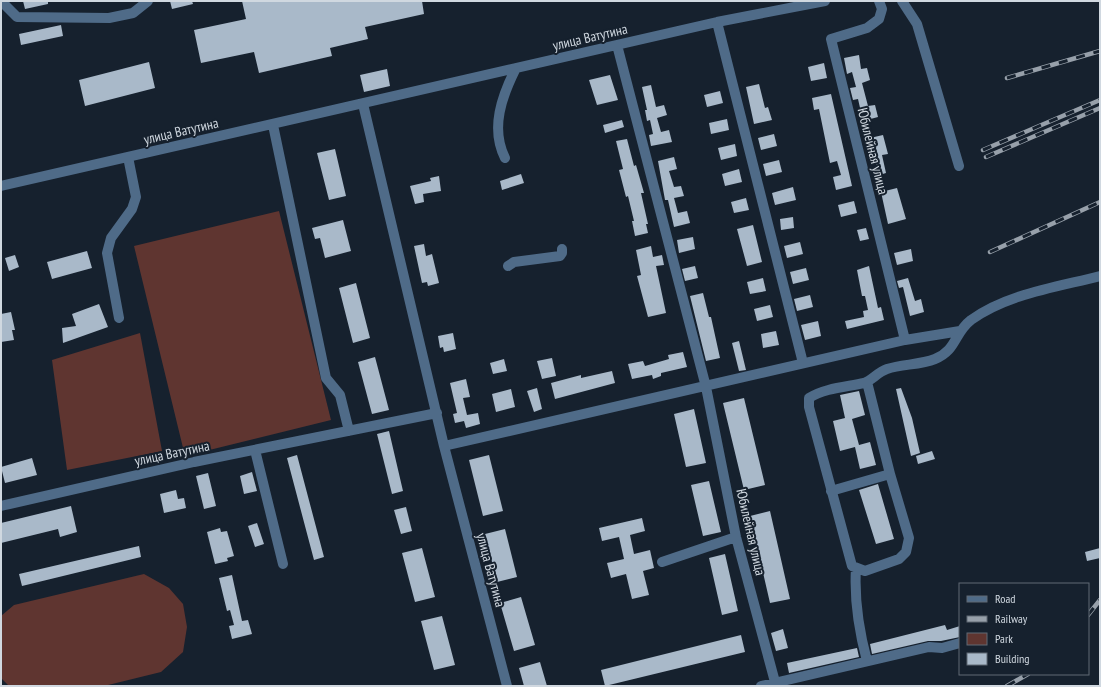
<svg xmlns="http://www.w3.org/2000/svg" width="1101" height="687" font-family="'PT Sans Narrow',sans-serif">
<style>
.green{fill:#5f3530}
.building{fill:#a9b9c9}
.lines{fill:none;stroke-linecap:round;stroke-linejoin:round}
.minor{stroke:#4f6b88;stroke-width:10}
.rail-casing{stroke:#97a0aa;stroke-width:4.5}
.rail{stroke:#16212e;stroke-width:3;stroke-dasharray:9;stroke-linecap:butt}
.labels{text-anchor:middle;stroke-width:4;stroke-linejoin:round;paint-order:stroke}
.street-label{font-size:14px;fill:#d0d8e0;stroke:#16212e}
</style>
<rect width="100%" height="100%" fill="#16212e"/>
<!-- green -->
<path class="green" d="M279 211 331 420 185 456 134 246Z
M140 333 162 451 67 470 52 360Z
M144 574 169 588 183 604 187 627 183 652 161 672 104 686H9L1 678V616L14 605Z"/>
<!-- building -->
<path class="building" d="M23 1H48V4L25 9Z
M170 1H192L193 4 172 9Z
M242 1H422L424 14 365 27 368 39 330 48 332 56 259 73 254 52 201 63 194 30 246 19Z
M61 25 63 36 21 45 19 34Z
M859 55 861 69 867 68 870 80 862 83 868 106 875 105 878 117 863 121 858 99 853 100 850 88 856 87 852 72 847 74 844 58Z
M149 62 155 88 85 106 79 80Z
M824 63 827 78 811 81 808 67Z
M387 69 390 86 364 92 360 75Z
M610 75 618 100 597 105 589 80Z
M759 84 765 108 768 107 772 120 754 124 746 87Z
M651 85 656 107 664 105 667 115 657 118 661 132 669 130 672 142 651 146 649 135 653 134 650 120 647 121 645 110H647L642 87Z
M720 91 723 103 707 107 704 95Z
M831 94 852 186 836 190 833 177 841 175 837 161 830 163 819 109 814 110 812 98Z
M727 119 729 130 711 134 709 123Z
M622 120 624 127 605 133 603 125Z
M774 134 777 146 761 150 758 138Z
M883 135 888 154 882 155 886 173 876 176 873 167H877L870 138Z
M627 139 634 166 636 165 644 193H641L648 224H646L648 233 635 236 632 221H634L628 196 626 197 619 170 623 169 616 141Z
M735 144 737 156 721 160 718 148Z
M335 149 346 196 329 200 317 153Z
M674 157 677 169 669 171 674 187 681 186 684 196 674 198 678 213 687 211 690 223 674 227 668 200H665L658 161Z
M779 160 782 172 766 176 763 164Z
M739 169 742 182 725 186 722 174Z
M521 174 524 183 502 190 500 181Z
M439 176 441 191 423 194 424 202 415 204 410 186 431 181 430 178Z
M793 187 796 200 775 205 772 193Z
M897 188 906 219 888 224 881 192Z
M746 198 749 210 734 213 731 202Z
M854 201 857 213 841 217 838 205Z
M793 217 794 228 781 230 780 219Z
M343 220 351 251 325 258 320 238 315 239 312 228Z
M753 225 762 262 747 266 737 229Z
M866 228 869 239 860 241 857 230Z
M693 237 695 249 679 253 677 240Z
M800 242 803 254 787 258 784 246Z
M424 244 426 256 432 254 439 283 428 286 427 282 422 283 414 246Z
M651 246 653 257 662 255 664 265 656 266 666 313 648 317 637 276 641 275 636 250Z
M911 249 913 261 897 265 894 253Z
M87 251 92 268 52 279 47 262Z
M15 255 19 267 9 271 5 258Z
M695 266 698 278 685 281 682 269Z
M869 266 878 308 881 307 884 320 847 329 845 321 864 317 863 311 868 310 865 296H862L857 270Z
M806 268 809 280 793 284 790 272Z
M763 278 766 291 750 294 747 282Z
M908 278 915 301 921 299 924 312 910 316 903 287 899 288 897 281Z
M356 283 370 338 353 343 339 288Z
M703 293 709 317H711L720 358 706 361 690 296Z
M810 295 813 307 797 311 794 299Z
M99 304 108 327 63 343 62 328 76 326 72 314Z
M770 305 773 317 757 321 754 309Z
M11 312 15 330H12L14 340 1 342V314Z
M818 321 821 336 805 340 801 325Z
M776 331 779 345 763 348 761 334Z
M453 333 456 349 444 352 443 347 440 348 438 336Z
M739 341 746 370 739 371 732 343Z
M683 352 687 367 661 373V376L653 379 652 375 632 379 628 364 643 361 645 366 669 359 668 355Z
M375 357 389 410 372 414 358 362Z
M552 358 556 376 542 379 537 361Z
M504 359 507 371 493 374 490 363Z
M612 371 615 383 555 399 551 383 581 375V378Z
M466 379 470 397 463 398 467 415 478 413 480 424 466 428 464 421 455 423 453 414 457 413 450 383Z
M537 388 542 409 534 412 527 391Z
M901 388 912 418 920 453 911 456 896 389Z
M511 389 515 407 496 412 492 394Z
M859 391 865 415 852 419 859 445 870 442 876 465 860 469 855 447 840 451 833 421 845 418 840 395Z
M744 398 765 485 744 490 723 403Z
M694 409 706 463 686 467 674 414Z
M389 431 403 491 392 494 377 434Z
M932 451 935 459 918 464 916 456Z
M297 455 324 557 314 560 287 458Z
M489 455 503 511 483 516 469 460Z
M32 458 37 475 5 483 1 467Z
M252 472 257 491 244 494 240 476Z
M208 473 216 506 204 509 196 476Z
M709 481 721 532 703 536 691 485Z
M878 484 894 539 876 544 859 490Z
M176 490 178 499 184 498 186 508 164 513 160 494Z
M71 506 77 532 60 537 58 529 1 543V523Z
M406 507 412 531 401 534 394 510Z
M770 511 790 599 770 603 750 516Z
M642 518 645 531 630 535 634 554 650 550 654 568 643 571 649 595 632 599 626 574 611 578 607 563 624 559 619 537 602 541 599 528Z
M257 523 264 544 255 547 248 526Z
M220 528 221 532 227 531 234 556 227 558 228 561 215 564 207 532Z
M505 529 517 577 497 582 485 534Z
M139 546 141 557 22 586 19 574Z
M422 548 435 597 415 602 402 553Z
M1100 548V558L1087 561 1085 552Z
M725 554 738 611 722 615 709 558Z
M232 575 242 621 248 620 252 634 232 639 229 626 234 625 230 610 227 611 219 578Z
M521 597 535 645 514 651 500 603Z
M442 616 455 665 434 670 421 621Z
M945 625 947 630 960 626V637L941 641H928L872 654 870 644Z
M783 629 788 648 776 651 771 633Z
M741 635 745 652 605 686 601 670Z
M857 648 859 657 789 673 787 663Z
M540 662 547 686H524L519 668Z"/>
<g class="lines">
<!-- minor -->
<path class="minor" d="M4 1 5 5 17 17 109 18 133 13 148 1
M879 1 882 9 879 19 867 28 831 39 905 340
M902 1 917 24 959 166
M717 22 803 363
M617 45 706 387 736 537 775 682
M363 104 444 446 507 686
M273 125 326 378 340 395 349 431
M505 158C490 128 502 96 516 68
M1 186 717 22 825 1
M508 266 514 262 560 256 562 253V249
M119 318 107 253 111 238 132 209 136 197 128 157
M867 382 890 474 909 538 906 552 899 559 865 571 852 566 809 407V398C825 388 846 387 864 383 871 381 878 372 887 369 902 364 920 365 935 359 957 350 954 333 971 320 1007 294 1057 287 1100 276
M444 446 905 340 960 331
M255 450 283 564
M831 491 890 474
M1 506 194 462 437 413
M662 562 736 537
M856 568C854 600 859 631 867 661
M761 686 929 647 942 648 960 643"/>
<!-- rail casing -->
<g class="rail-casing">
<path id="rail" d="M1007 78 1100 51
M983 150 1100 100
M986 157 1100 108
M990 252 1100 202
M1088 615 1100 600
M1007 686 1028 674"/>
</g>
<!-- rail -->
<use href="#rail" class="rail"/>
</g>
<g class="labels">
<!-- street labels -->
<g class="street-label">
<text transform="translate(590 37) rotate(-13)" y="5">улица Ватутина</text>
<text transform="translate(181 131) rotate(-13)" y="5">улица Ватутина</text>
<text transform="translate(873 151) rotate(76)" y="5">Юбилейная улица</text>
<text transform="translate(172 453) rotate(-12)" y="5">улица Ватутина</text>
<text transform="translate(751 532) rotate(77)" y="5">Юбилейная улица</text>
<text transform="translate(491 570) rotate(75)" y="5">улица Ватутина</text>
</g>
</g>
<!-- border -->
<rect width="1101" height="687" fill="none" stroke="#d0d8e0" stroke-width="4"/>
<!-- legend -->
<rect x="959" y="583" width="130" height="92" fill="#16212e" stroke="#606a75"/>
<rect x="967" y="596" width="20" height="6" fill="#4f6b88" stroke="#606a75"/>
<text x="995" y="603" font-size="12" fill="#d0d8e0">Road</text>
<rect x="967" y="616" width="20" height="6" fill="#97a0aa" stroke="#606a75"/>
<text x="995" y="623" font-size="12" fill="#d0d8e0">Railway</text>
<rect x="967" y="633" width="20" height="12" fill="#5f3530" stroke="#606a75"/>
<text x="995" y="643" font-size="12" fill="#d0d8e0">Park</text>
<rect x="967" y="653" width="20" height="12" fill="#a9b9c9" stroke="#606a75"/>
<text x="995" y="663" font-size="12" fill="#d0d8e0">Building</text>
</svg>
